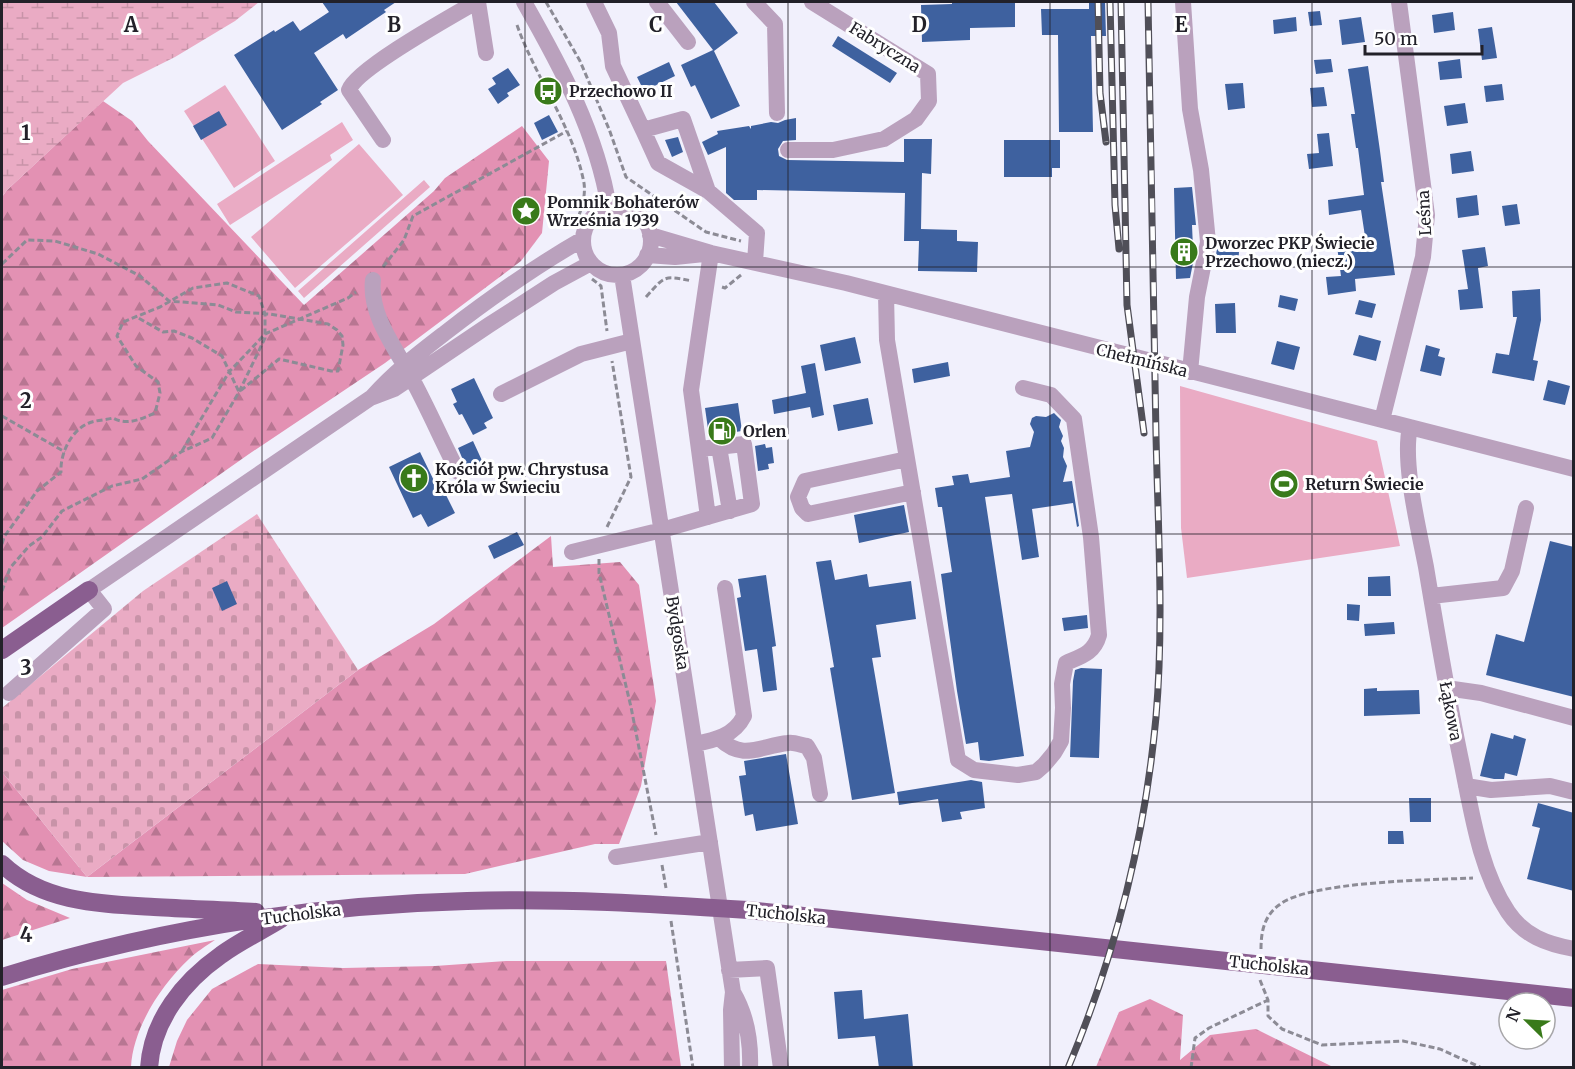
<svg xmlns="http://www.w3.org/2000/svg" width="1575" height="1069" font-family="Merriweather,serif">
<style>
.forest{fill:url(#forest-firs)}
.wetland{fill:url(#wetland-marsh)}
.cemetery{fill:url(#cemetery-stones)}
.park{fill:#eaabc4}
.building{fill:#3e619f}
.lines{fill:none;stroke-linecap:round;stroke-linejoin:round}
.path{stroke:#8c8b95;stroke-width:3;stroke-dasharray:6 3;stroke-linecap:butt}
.minor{stroke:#baa1bd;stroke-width:16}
.major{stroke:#8a5e90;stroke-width:18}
.rail-casing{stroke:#504f58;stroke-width:7}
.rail{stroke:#fff;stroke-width:4.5;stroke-dasharray:14;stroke-linecap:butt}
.grid{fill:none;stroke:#222129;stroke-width:1.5;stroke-opacity:0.55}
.labels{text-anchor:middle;stroke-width:6;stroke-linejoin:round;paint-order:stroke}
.street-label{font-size:16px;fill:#222129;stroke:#fff}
.poi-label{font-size:16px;font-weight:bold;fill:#222129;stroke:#fff;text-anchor:start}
.grid-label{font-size:20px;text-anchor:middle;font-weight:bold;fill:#222129;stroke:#fff;stroke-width:6;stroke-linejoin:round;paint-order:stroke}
</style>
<defs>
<pattern id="forest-firs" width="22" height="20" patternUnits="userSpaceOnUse" patternTransform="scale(1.5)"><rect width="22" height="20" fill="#e391b3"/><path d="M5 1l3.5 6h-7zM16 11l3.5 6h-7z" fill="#b87692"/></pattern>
<pattern id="wetland-marsh" width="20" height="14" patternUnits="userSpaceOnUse" patternTransform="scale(1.5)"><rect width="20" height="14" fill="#eaabc4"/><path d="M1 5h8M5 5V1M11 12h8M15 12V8" fill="none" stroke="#c893a8"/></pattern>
<pattern id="cemetery-stones" width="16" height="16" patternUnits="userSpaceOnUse" patternTransform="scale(1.5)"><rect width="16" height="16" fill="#eaabc4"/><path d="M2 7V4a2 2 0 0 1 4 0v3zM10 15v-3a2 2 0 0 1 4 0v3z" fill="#c893a8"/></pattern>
</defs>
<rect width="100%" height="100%" fill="#f1f0fc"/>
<!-- forest -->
<path class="forest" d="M103 101 132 121 148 141 304 305 434 191 445 178 522 126 549 161 542 233 521 261 385 363 249 454 2 628V197L7 190Z
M551 536 553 567 620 562 639 585 656 701 641 786 619 844H595L465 874 87 877 49 871 23 860 2 841V772L87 877 358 670 434 624Z
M2 883 27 900 70 918 2 940Z
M215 940C206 946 196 952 189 959 161 985 133 1028 131 1067H2V990L72 969Z
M506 961H666L681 1067H169L177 1041 187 1020 212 989 258 964 343 968 435 966Z
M1150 999 1183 1015 1180 1060 1210 1035 1256 1029 1333 1067H1096L1119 1012Z"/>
<!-- wetland -->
<path class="wetland" d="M2 2H259L235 21 175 57 123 83 7 190 2 197Z"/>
<!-- cemetery -->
<path class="cemetery" d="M257 514 358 670 87 877 2 772V708L143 591Z"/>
<!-- park -->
<path class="park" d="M225 85 275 161 234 188 184 111Z
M342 122 353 140 330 155 332 160 230 225 217 204Z
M359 144 403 195 295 288 251 237Z
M424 180 430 187 304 298 298 291Z
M1180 386 1377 441 1400 546 1187 578 1181 528Z"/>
<!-- building -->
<path class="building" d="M322 2H396L384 10 386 12 346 39 343 34 314 53 338 90 320 102 322 104 282 130 234 55 274 30 275 32 293 21 300 31 329 12Z
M676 2H714L738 33 714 51 740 106 711 119 695 85 691 87 681 65 713 50Z
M952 2H1015V27L970 28V40L922 42 921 5 952 4Z
M1089 2H1105L1106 36H1091L1093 132H1059L1058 35H1042L1041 9H1089Z
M1320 11 1322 25 1310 26 1308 12Z
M1453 12 1455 30 1434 33 1432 15Z
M1296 17 1297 31 1274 34 1273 20Z
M1361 17 1365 42 1342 45 1339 20Z
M1492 27 1497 58 1482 60 1478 29Z
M838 36 897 73 890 83 832 46Z
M1331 59 1333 72 1316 74 1314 60Z
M1460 59 1462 78 1440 80 1438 62Z
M669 62 675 76 644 91 637 77Z
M1368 66 1380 151 1384 182H1381L1395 275 1355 279 1356 291 1328 295 1326 277 1341 276 1337 246 1366 243 1361 210 1329 215 1328 200 1364 195 1358 148H1356L1351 114H1355L1348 69Z
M508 68 520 85 507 93 509 96 498 104 488 89 496 84 492 78Z
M1243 83 1245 108 1228 110 1225 84Z
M1502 84 1504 100 1486 102 1484 86Z
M1324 87 1327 106 1312 107 1310 88Z
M1465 103 1468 123 1447 126 1444 106Z
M219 111 227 125 201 140 193 126Z
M549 115 558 132 542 140 534 123Z
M796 118V140L783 141 778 149 779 156 787 160 904 162V139H932L931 174 922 173 921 229 957 230V241L978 242 977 272 918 271 919 241H904L905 193 757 190V200H734L726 193V147L708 155 702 142 718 134 717 131 749 126 751 129V126L771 122 778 123 785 120Z
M1329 133 1333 166 1309 169 1307 154 1319 153 1317 134Z
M678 137 683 152 672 157 665 140Z
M1004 140H1060V168H1052V177H1004Z
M1471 151 1474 171 1452 174 1450 154Z
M1192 187 1196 225H1192L1193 248H1196L1190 278 1176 279 1174 188Z
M1477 195 1479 215 1458 218 1456 198Z
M1517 204 1520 224 1505 226 1502 206Z
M1485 247 1488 266 1478 268 1483 308 1460 310 1458 290 1468 289 1462 250Z
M1217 249H1226V252H1239L1238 266 1214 265Z
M1540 289 1541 320 1533 360 1538 361 1534 381 1492 373 1496 353 1509 355 1517 317H1513L1512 291Z
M1280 295 1298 299 1295 311 1278 307Z
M1359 300 1376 304 1372 318 1355 314Z
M1235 303 1236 333H1216L1215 304Z
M1359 335 1381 341 1376 361 1353 355Z
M855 337 861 363 825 371 820 345Z
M1277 341 1300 347 1294 370 1271 364Z
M1426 345 1440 349 1438 356 1445 358 1441 376 1420 371Z
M948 362 950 376 914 383 912 369Z
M815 363 824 415 812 418 810 407 774 414 772 400 806 393 801 366Z
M474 378 493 418 484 423 487 428 473 435 462 414 459 415 453 404 457 402 451 389Z
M1548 380 1570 386 1565 405 1543 400Z
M868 398 873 424 838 431 833 405Z
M738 403 742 431 709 436 705 408Z
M1054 413 1061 420 1059 427 1063 436 1061 441 1064 448 1063 457 1067 466 1063 482 1072 481 1079 526 1077 527 1073 503 1032 509 1039 557 1022 560 1012 494 985 497 1024 756 989 761 980 760 978 742 966 744 957 691 941 574 952 572 942 507H938L935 488 954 485 952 476 968 474 970 483 1010 477 1006 451 1030 447 1034 432 1030 424 1032 418 1036 416 1046 417Z
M473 441 484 465 468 472 458 448Z
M765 444 766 448 772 447 774 463 768 464 769 469 758 471 755 446Z
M420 452 439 491 443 489 455 513 428 527 421 514 413 518 389 467Z
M904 505 909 532 859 543 854 515Z
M517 532 524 545 494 559 488 546Z
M1550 541 1574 547V697L1486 675 1496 634 1524 642Z
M831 560 835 580 867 574 869 587 911 581 916 619 876 625 881 657 872 658 895 793 852 800 830 668 834 667 816 562Z
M766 575 776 646 772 647 777 690 763 692 757 649 745 651 737 598 741 597 738 579Z
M1390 576 1391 596H1368V577Z
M227 581 237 604 222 611 212 588Z
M1347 604 1360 605 1359 621 1347 620Z
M1087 615 1088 628 1064 631 1062 618Z
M1394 622 1395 634 1365 636 1364 624Z
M1081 668 1102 669 1099 758 1070 757 1073 681 1075 670Z
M1377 688V691L1419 690 1420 714 1364 716V689Z
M1491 733 1513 739 1514 735 1526 739 1517 776 1505 773 1504 779H1494L1480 776Z
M786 754 798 824 756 831 753 814 745 816 739 776 746 775 744 761Z
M971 780 982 782 985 808 960 812 962 819 942 822 938 799 899 805 897 792Z
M1409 798H1431V822H1410Z
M1538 803 1574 813V891L1527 879 1540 828 1532 826Z
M1388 831H1403L1404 844H1388Z
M862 990 864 1019 908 1014 913 1068H879L875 1036 838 1039 834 992Z"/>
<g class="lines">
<!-- path -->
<path class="path" d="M546 2 580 61 609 129 626 177 706 232 741 241
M517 25C536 79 573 126 584 183 586 196 581 216 572 227
M2 264 27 240 55 241 98 254 140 276 169 301 218 305 236 312 270 314 328 324 337 330 342 336 343 345 338 371H331L279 359 239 392 222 356 192 338 174 331 163 332 135 316
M383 267 404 240 413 216 567 131
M592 279 601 286 607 331
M722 287 725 288 741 275
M646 297C665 276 663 275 692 281
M2 416 65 452
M182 451 229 372 265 334 348 298 356 292
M607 527 631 477 612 361
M2 544 4 537 37 491 61 472C60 454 71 430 89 423 96 420 106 420 113 418 127 426 141 419 155 413L160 393 158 382 136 366 117 336 123 322 160 307 193 288 227 283 259 296 265 314V338L239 392 212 438 181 452 142 479 112 486 62 511 42 537 29 546 10 568 2 591
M599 559V573L631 707 656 835
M662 865 666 888
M671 921 693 1068
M1261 949C1261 932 1264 916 1279 905 1309 881 1432 880 1473 878
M1260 980 1268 1000V1016L1282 1029 1322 1045 1403 1041 1440 1049 1482 1068
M1191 1068 1195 1038 1209 1028 1268 1000"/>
<!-- minor -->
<path class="minor" d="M478 2 486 53
M524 2C561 67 597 133 609 208
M594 2 609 33 613 66 643 130
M657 2 688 42
M754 2 775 24 777 113
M1183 2 1190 109 1201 170 1208 242 1197 297 1190 372
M383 140 349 90C356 69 452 16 476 2
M788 150H833L884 139 916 119 929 101 928 74 812 2
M708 191 683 119 643 130 658 163 708 191 757 233 755 262
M583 241a34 34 0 1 1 68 0a34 34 0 1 1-68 0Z
M650 235 711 253 846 283 1574 469
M647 255 675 257 704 254
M622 275 733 992 731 1010 732 1068
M373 280C369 315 395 347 411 377 428 408 442 441 458 472
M886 294 887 340 958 760 974 770 1018 775 1036 772 1044 765 1054 753 1061 741 1063 708 1062 684 1066 663C1082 656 1094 653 1099 635L1091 537 1074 419 1051 395 1023 388
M501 394 581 354 632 341
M373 397 394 389 489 325 554 283 591 263
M1382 420 1423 257 1427 215 1399 2
M1410 427C1402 463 1419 530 1426 567 1437 633 1448 699 1462 765 1472 814 1480 870 1508 912 1524 936 1547 944 1574 949
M719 447 730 511
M907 459 805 481 798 497 802 508 808 514 913 492
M708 517 691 390 711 253
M572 552 662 530 752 504 744 444 700 449
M1431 596 1503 588 1512 571 1526 508
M1446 688 1481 693 1574 718
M9 693 104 609 89 590 372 397C394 372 419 353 445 333 489 299 534 267 583 239
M720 739C743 761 760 746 788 743 794 742 801 745 807 746L814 758 820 794
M695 744C715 740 734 736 744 716L725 588
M1466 786 1491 790 1550 786 1574 792
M616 857 710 842
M729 970 767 968 781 1068
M733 992C746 1014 751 1042 750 1068"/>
<!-- major -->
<path class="major" d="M2 650 89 590
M2 864C43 903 101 904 154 907 188 909 222 910 256 912
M2 977C152 930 310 905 467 901 561 898 655 904 748 910L1574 998
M149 1068C152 1020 184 981 221 955 240 941 262 931 281 919"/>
<!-- rail casing -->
<g class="rail-casing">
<path id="rail" d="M1098 2 1100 93 1106 142
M1110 2 1115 205 1119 249
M1121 2 1127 305 1144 433
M1068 1068C1115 956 1145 837 1156 717 1164 623 1158 529 1156 435 1154 290 1151 146 1148 2"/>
</g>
<!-- rail -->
<use href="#rail" class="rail"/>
</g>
<!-- grid -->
<path class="grid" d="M262 2V1068M525 2V1068M788 2V1068M1050 2V1068M1312 2V1068M2 267H1574M2 534H1574M2 802H1574"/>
<!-- icons -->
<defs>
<g id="bus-disc" transform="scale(1.5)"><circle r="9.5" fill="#397a1a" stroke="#fff"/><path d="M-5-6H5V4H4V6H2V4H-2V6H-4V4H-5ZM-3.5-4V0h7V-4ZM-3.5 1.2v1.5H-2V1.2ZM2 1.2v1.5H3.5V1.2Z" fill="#fff"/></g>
<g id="sight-disc" transform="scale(1.5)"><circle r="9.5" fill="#397a1a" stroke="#fff"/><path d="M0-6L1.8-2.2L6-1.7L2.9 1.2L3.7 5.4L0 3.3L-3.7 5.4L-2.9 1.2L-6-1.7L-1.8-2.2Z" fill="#fff"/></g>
<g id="building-disc" transform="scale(1.5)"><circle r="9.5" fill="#397a1a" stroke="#fff"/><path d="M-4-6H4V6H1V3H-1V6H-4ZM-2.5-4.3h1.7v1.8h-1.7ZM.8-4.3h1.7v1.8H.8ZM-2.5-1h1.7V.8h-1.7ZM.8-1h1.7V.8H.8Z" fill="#fff"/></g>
<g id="fuel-disc" transform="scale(1.5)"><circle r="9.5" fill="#397a1a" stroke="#fff"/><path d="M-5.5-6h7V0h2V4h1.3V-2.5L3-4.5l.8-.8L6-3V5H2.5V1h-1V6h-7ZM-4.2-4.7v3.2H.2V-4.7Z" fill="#fff"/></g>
<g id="church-disc" transform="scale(1.5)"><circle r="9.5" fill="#397a1a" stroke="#fff"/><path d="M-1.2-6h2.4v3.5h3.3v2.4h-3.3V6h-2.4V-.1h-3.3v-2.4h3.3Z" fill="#fff"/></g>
<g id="stadium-disc" transform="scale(1.5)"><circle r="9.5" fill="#397a1a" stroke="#fff"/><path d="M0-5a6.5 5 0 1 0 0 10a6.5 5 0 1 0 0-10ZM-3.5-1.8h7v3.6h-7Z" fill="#fff"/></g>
</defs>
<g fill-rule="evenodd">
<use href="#bus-disc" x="548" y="91"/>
<use href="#sight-disc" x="526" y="211"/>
<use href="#building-disc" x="1184" y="252"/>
<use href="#fuel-disc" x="722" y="431"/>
<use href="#church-disc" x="414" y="478"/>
<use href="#stadium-disc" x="1284" y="484"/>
</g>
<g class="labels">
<!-- street labels -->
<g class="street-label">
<text transform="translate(885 47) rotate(32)" y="6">Fabryczna</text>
<text transform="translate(1424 213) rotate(-93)" y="6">Leśna</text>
<text transform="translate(1142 360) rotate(14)" y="6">Chełmińska</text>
<text transform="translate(678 633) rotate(81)" y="6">Bydgoska</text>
<text transform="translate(1451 711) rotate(79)" y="6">Łąkowa</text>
<text transform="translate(301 914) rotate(-7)" y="6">Tucholska</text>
<text transform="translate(786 914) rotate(6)" y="6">Tucholska</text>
<text transform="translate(1269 965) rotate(6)" y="6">Tucholska</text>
</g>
<!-- poi labels -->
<g class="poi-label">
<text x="569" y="97">Przechowo II</text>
<text x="547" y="208">Pomnik Bohaterów<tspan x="547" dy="18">Września 1939</tspan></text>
<text x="1205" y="249">Dworzec PKP Świecie<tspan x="1205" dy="18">Przechowo (niecz.)</tspan></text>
<text x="743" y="437">Orlen</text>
<text x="435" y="475">Kościół pw. Chrystusa<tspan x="435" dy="18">Króla w Świeciu</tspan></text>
<text x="1305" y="490">Return Świecie</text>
</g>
</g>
<g class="grid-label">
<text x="131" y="32">A</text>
<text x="394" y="32">B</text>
<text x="656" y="32">C</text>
<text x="919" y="32">D</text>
<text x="1181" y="32">E</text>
<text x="26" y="140">1</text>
<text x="26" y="408">2</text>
<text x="26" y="675">3</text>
<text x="26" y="942">4</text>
</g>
<!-- border -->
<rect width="1575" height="1069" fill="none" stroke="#222129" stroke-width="6"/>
<!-- north arrow -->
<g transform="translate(1527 1021) rotate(294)"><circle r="28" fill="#ffffff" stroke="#a7a6a9" stroke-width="1.5"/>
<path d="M0-4.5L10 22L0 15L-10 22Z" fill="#397a1a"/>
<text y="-9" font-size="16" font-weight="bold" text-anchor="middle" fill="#222129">N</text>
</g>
<!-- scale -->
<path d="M1365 45v9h117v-9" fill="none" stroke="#222129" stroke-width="3"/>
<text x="1374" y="45" font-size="18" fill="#222129" stroke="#ffffff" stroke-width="4.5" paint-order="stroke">50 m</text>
</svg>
